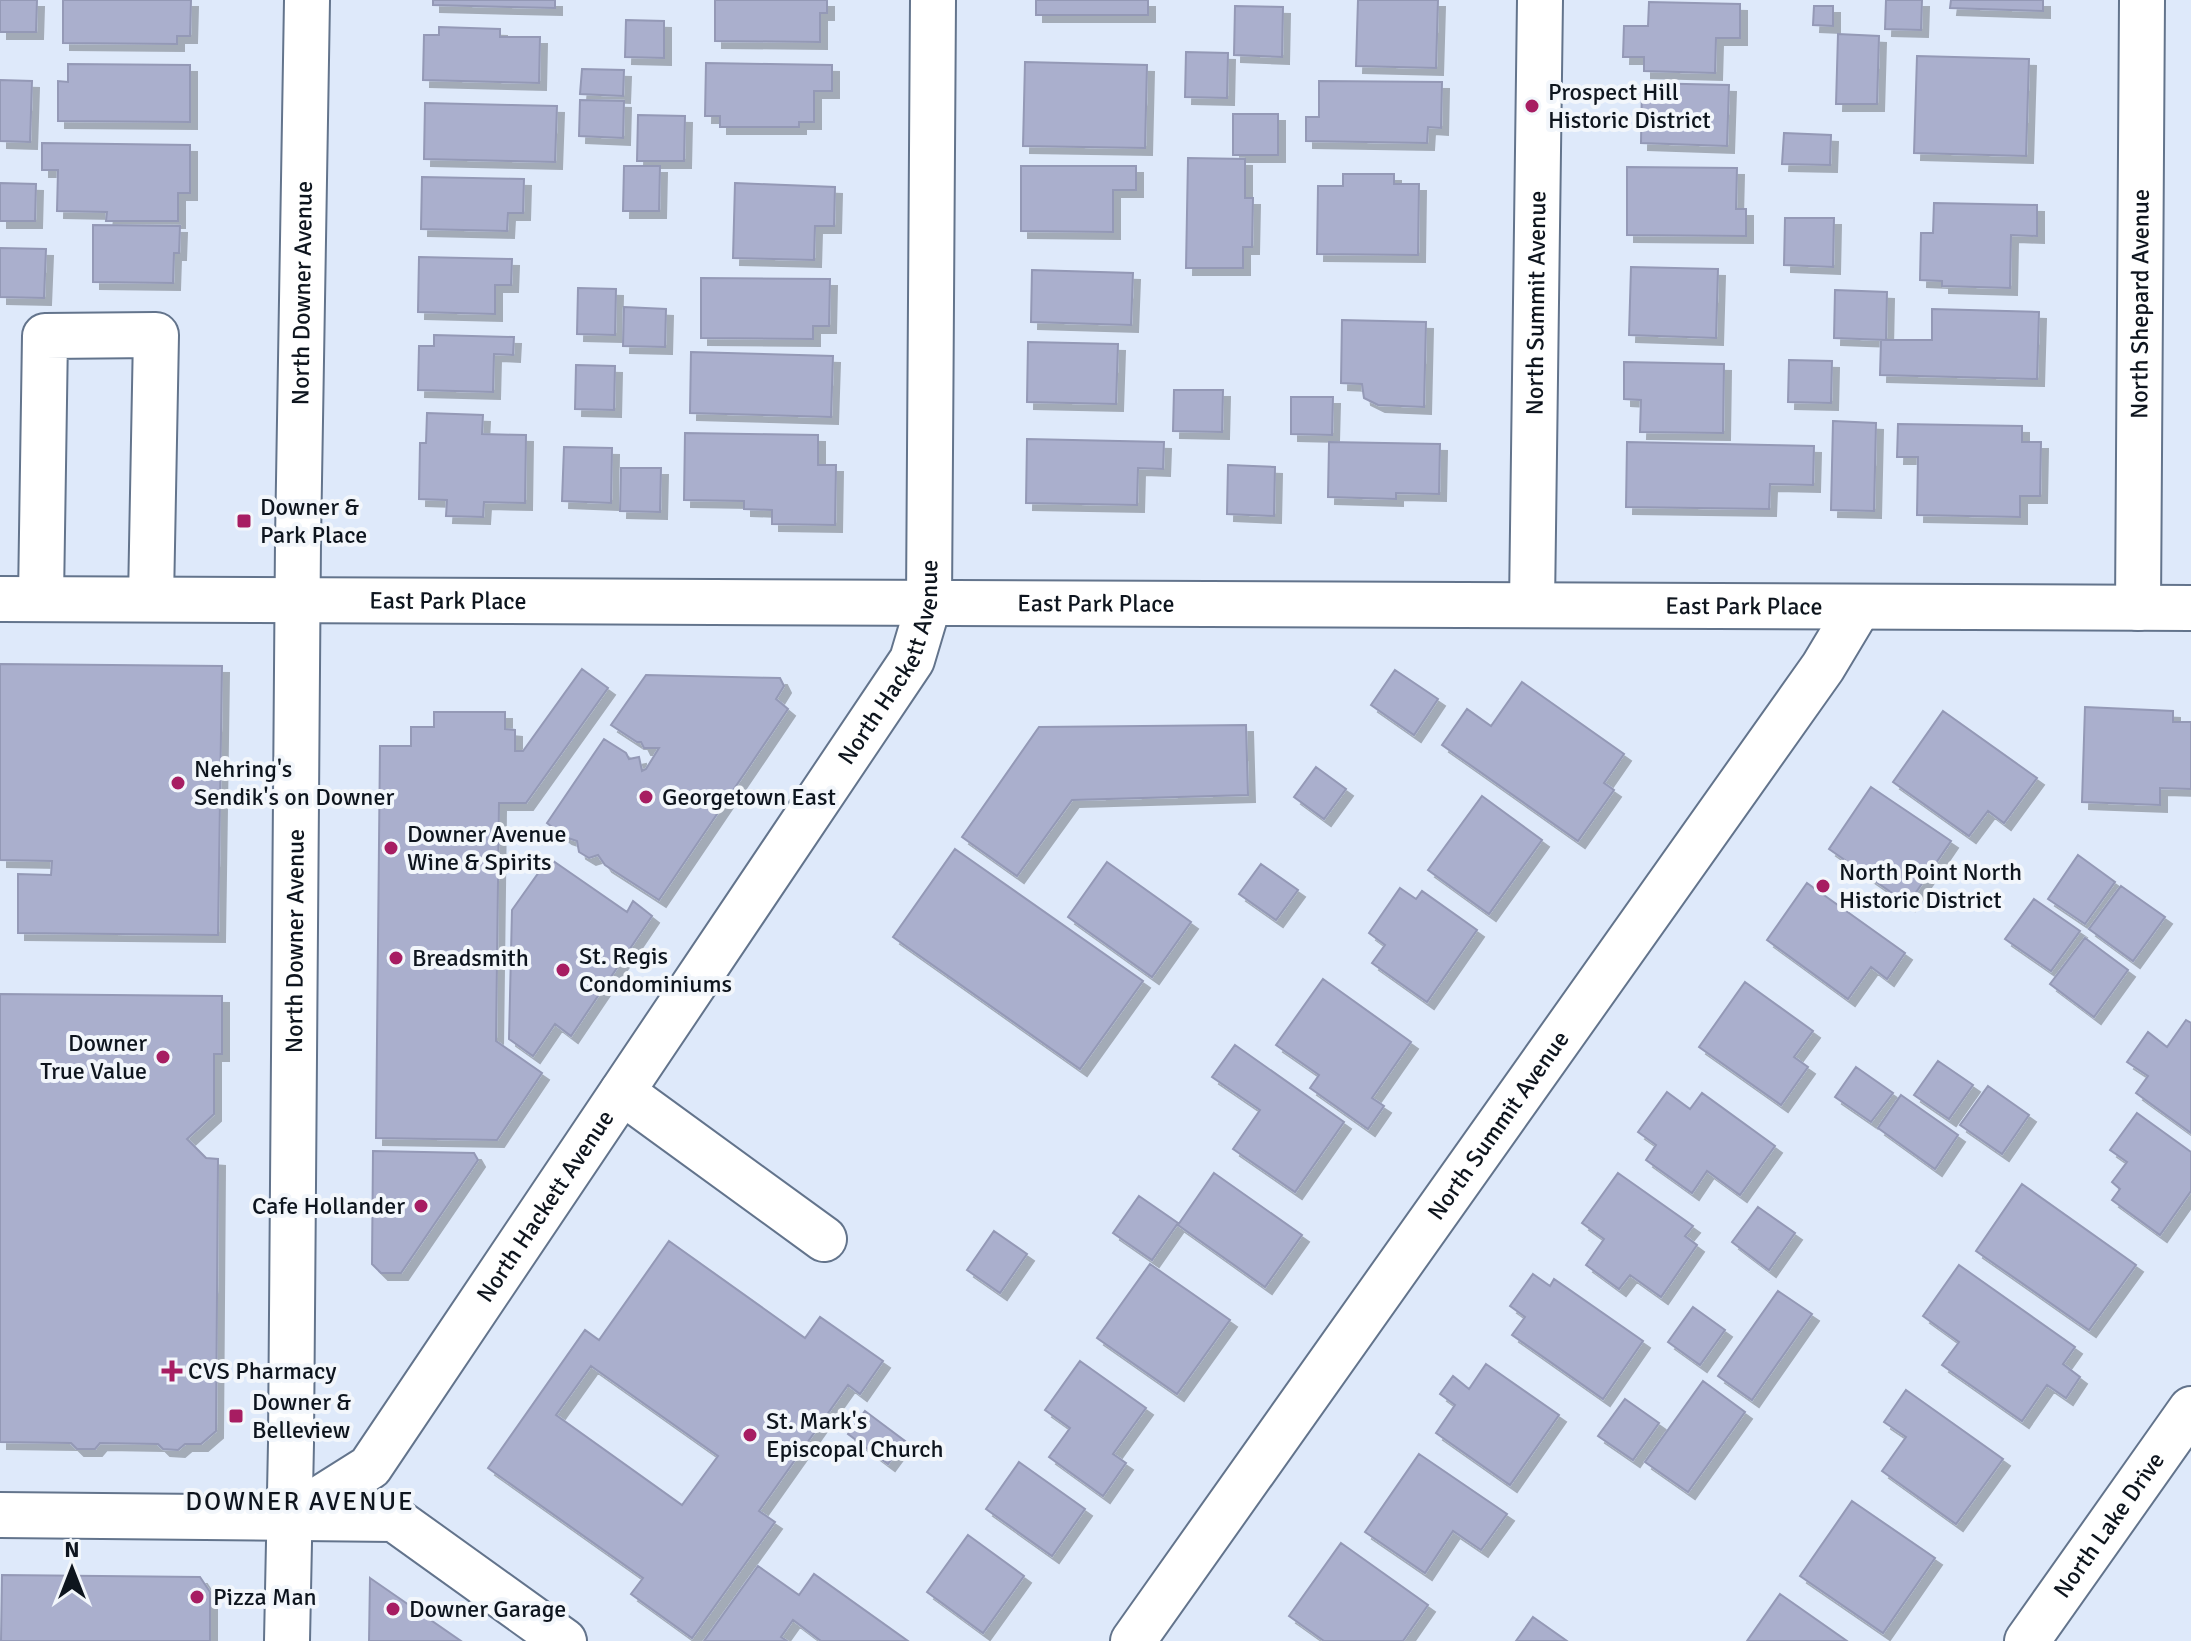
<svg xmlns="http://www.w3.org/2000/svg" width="2191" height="1641" font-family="Signika,sans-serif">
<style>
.building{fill:#aaafcd;stroke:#9499b6;stroke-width:2;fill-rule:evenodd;filter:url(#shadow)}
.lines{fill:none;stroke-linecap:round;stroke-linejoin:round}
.minor-casing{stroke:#63748c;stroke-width:48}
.major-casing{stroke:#63748c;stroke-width:48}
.minor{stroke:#fff;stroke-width:44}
.major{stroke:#fff;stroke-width:44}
.poi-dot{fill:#a71d62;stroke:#f2f6fb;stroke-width:3}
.labels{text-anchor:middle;stroke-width:8;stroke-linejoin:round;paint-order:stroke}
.poi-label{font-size:24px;fill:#0e151e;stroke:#f2f6fb;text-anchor:start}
.street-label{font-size:24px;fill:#0e151e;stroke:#f2f6fb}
.neighbourhood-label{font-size:26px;letter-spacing:2px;fill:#0e151e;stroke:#f2f6fb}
</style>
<defs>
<filter id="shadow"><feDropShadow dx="7" dy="7" stdDeviation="0" flood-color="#0004"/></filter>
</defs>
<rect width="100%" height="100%" fill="#dee9fa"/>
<!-- building -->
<path class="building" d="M0 0H37L36 32H0Z
M63 0H191L190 36H177V44L63 43Z
M433 0H555V8L433 5Z
M715 0H827V13H820V42L715 41Z
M1036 0H1148V15H1036Z
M1358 0H1438L1436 68 1356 66Z
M1886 0H1922L1921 30 1885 29Z
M1951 0H2043V11L1950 8Z
M1649 2 1740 4V38H1716L1715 73 1644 71V57H1623L1624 26H1648Z
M1235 6 1283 7 1282 57 1234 55Z
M1814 6H1833V26L1813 25Z
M626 20 664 21V58L625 57Z
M439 27 500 29V37H540L539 83 423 80 424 35H439Z
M1838 34 1879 36 1877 104H1836Z
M1186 52 1228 53 1227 98 1185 97Z
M1917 56 2029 59 2026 156 1914 153Z
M1025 62 1147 65 1145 148 1023 146Z
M706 63 832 65V91H814V122H799V127H720V116H705Z
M68 64 190 65V122L58 121V81L68 82Z
M582 69 624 70 623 96 580 94Z
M0 80 32 81 30 142 0 141Z
M1319 81 1442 82 1441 128 1428 127 1427 143 1306 141V117H1319Z
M1642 83 1729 85 1727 146 1641 143Z
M580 100 624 101 623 138 579 136Z
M425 103 557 106 555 162 424 159Z
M1233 114H1278V155H1233Z
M638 115 685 116 684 161H637Z
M1784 133 1831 135 1830 165 1782 164Z
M42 143 190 145V193H178V221H106L107 212 57 211 58 170H42Z
M1188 158 1245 159V198H1253L1252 247H1243V268H1186Z
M624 166H660L659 211H623Z
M1021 166H1136V190H1113V232L1021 231Z
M1627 167 1737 168 1736 209H1746V236L1627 235Z
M1343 174H1394V184H1419L1418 255 1317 254 1318 186H1343Z
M422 177 524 179 523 213H508L507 231 421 229Z
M0 183 36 184 35 221H0Z
M735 183 835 187 834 226H815L814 260 733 258Z
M1934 203 2037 205V236L2011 235 2010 288 1942 286V281L1920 280 1921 233H1933Z
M1785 218H1834L1833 267 1784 265Z
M93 225 180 226 179 253H174L173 283 93 282Z
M0 248 46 249 44 298 0 297Z
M419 257 512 259 511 285H495V314L418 312Z
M1631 267 1718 269 1716 338 1629 335Z
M1032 270 1133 273 1131 325 1031 322Z
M701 278 830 279 829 326H813V339L701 338Z
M578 288 616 289 615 335 577 334Z
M1835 290 1887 292 1886 340 1834 338Z
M624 307 666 309 665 347 623 346Z
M1932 309 2039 312 2037 379 1880 375 1881 340H1932Z
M1342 320 1426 322 1424 407 1378 405 1364 398 1362 384 1341 383Z
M434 335 514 337 513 355 494 354 493 392 418 390 419 346H434Z
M1028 342 1118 344 1116 404 1027 402Z
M691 352 833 356 831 417 690 413Z
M1789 360 1832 361 1831 403 1788 402Z
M1624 362 1724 364 1723 433 1640 432 1641 400 1624 399Z
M576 365 615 366 614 410 575 409Z
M1174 390H1223L1222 432 1173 431Z
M1291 397H1333L1332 435 1291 434Z
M427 413 483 415 482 434 526 435 525 503 484 502 483 517 446 516 447 500 419 499 420 443H426Z
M1833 421 1876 423 1874 511 1831 510Z
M1898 424 2022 426V442H2041L2040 496H2020V517L1917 515 1918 457H1897Z
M685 433 818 435V465H836L835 525 772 524V510L744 509V501L684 500Z
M1027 439 1164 442 1163 469 1138 468 1137 505 1026 503Z
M1329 442 1440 444 1439 494 1396 493V499L1328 497Z
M1627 442 1814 446 1813 485 1770 484 1769 509 1626 507Z
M564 447 612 448 611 503 562 501Z
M1228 465 1275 467 1274 516 1227 514Z
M621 468H661L660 512 620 511Z
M0 664 222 666 218 935 18 933V874L51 875 52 861 0 860Z
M582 669 608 688 526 803H499L496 1041 542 1073 497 1140 376 1138 380 746H411V727H434V712H505V729L515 730V751H523Z
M1395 670 1438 699 1414 735 1371 705Z
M646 675 780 678 784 686 776 699 788 709 659 900 605 865 598 855 589 858 579 852 577 841 565 837 547 823 604 739 626 753 629 759 639 757 642 771 646 769 659 748H644L641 742H637L611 725Z
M1522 682 1624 754 1604 783 1614 790 1578 841 1442 745 1467 709 1491 726Z
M2085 707 2173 711V722H2191V789L2160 788V805L2082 802Z
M1943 711 2037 778 2004 823 1988 811 1969 836 1893 782Z
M1246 725 1248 795 1072 800 1017 876 962 837 1039 727Z
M1316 767 1346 789 1324 819 1294 797Z
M1871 787 1951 841 1908 904 1829 849Z
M1482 796 1542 840 1489 914 1428 870Z
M955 849 1143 981 1080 1069 893 937Z
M2078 855 2115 882 2085 924 2048 899Z
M549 858 627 912 633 901 652 916 571 1036 555 1024 533 1056 509 1039 512 910Z
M1107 862 1191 922 1152 977 1068 917Z
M1261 864 1298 890 1276 920 1239 894Z
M1807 883 1905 953 1887 979 1871 967 1848 999 1767 940Z
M2121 886 2165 917 2133 961 2089 929Z
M1400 888 1416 899 1422 891 1477 930 1427 1002 1372 963 1385 945 1369 933Z
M2034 899 2080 931 2051 971 2005 939Z
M2085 938 2128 970 2094 1017 2050 984Z
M1323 979 1411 1042 1372 1098 1384 1106 1368 1129 1310 1088 1319 1075 1276 1045Z
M1745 982 1813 1031 1794 1057 1808 1067 1781 1105 1699 1047Z
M0 994 222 996V1054H214V1114L187 1139 206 1158 218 1159 216 1431 201 1444H185L178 1450 163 1449 158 1444 100 1443 95 1449H77L71 1443 0 1442Z
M2186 1020 2191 1023V1133L2136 1093 2148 1076 2127 1062 2148 1032 2167 1047Z
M1235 1045 1344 1122 1295 1192 1233 1149 1260 1110 1212 1077Z
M1938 1061 1973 1085 1949 1119 1914 1095Z
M1856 1067 1893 1093 1871 1122 1835 1097Z
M1988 1086 2029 1115 2002 1154 1960 1125Z
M1667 1092 1690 1109 1702 1093 1775 1146 1740 1195 1707 1171 1692 1193 1646 1160 1656 1145 1638 1132Z
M1901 1095 1958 1135 1935 1169 1878 1128Z
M2137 1113 2191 1152V1191L2160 1235 2112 1200 2120 1189 2112 1182 2127 1162 2110 1150Z
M373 1151 474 1153 478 1160 401 1273H381L372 1264Z
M1214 1173 1302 1235 1265 1287 1178 1225Z
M1618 1173 1693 1226 1685 1236 1697 1245 1661 1297 1630 1275 1619 1289 1586 1265 1604 1239 1582 1223Z
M2022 1184 2136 1265 2089 1330 1976 1251Z
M1139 1196 1178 1223 1152 1260 1113 1233Z
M1758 1207 1795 1233 1769 1270 1732 1242Z
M994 1231 1027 1254 1000 1293 967 1270Z
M669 1241 805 1338 820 1317 883 1361 860 1394 848 1385 759 1511 775 1522 692 1638 631 1594 643 1578 488 1468 585 1330 599 1340ZM591 1366 718 1456 682 1505 556 1415Z
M1150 1264 1230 1320 1177 1394 1097 1338Z
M1959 1265 2075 1347 2063 1364 2080 1377 2066 1398 2047 1385 2022 1421 1942 1365 1959 1342 1923 1316Z
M1533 1274 1550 1286 1554 1279 1643 1341 1603 1399 1512 1335 1525 1317 1510 1306Z
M1778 1291 1812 1314 1752 1400 1718 1376Z
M1693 1307 1725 1330 1700 1365 1668 1342Z
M1080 1361 1146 1408 1113 1454 1126 1463 1103 1496 1049 1457 1070 1428 1045 1410Z
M1486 1364 1559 1415 1510 1485 1436 1433 1455 1405 1440 1394 1453 1376 1469 1389Z
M1703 1381 1745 1412 1688 1492 1645 1462Z
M1906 1390 2003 1459 1956 1524 1882 1471 1906 1437 1884 1422Z
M1625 1399 1659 1423 1633 1460 1598 1436Z
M865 1411 905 1441 888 1464 848 1434Z
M1419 1454 1507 1514 1481 1550 1453 1531 1425 1573 1365 1532Z
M1019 1462 1085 1509 1052 1556 986 1509Z
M1852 1501 1935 1558 1883 1633 1800 1576Z
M968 1535 1024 1576 983 1633 927 1592Z
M1341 1543 1428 1605 1403 1641H1324L1289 1616Z
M758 1566 799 1595 814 1574 908 1641H821L793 1620 781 1637 787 1641H704Z
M2 1575 200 1577 210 1592V1641H1Z
M370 1578 461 1641H369Z
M1780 1594 1847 1641H1747Z
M1533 1617 1567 1641H1516Z"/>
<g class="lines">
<!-- minor casing -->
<g class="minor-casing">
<g id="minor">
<path d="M41 598 45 336 156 335 151 599"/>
<path id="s1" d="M0 599 2191 608"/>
<path id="s2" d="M1532 605 1540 0"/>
<path id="s3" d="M2138 608 2142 0"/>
<path d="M622 1092 824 1239"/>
<path d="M0 1515 394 1519 564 1641"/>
<path id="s4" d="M289 1518 370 1467 912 660 929 603 933 0"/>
<path id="s5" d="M287 1641 291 1443 298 541 307 0"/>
<path id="s6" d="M1133 1641 1823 667 1859 607"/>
</g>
</g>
<!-- major casing -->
<g class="major-casing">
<g id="major">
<path id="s7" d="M2027 1641 2191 1409"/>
</g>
</g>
<!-- minor -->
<use href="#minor" class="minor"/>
<!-- major -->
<use href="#major" class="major"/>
</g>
<!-- markers -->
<g class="poi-dot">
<circle cx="1532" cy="106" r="8"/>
<rect x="236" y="513" width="16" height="16" rx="4"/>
<circle cx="178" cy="783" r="8"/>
<circle cx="646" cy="797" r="8"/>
<circle cx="391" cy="848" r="8"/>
<circle cx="1823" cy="886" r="8"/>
<circle cx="396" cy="958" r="8"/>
<circle cx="563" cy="970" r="8"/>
<circle cx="163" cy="1057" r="8"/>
<circle cx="421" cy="1206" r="8"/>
<path d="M168 1359h8v8h8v8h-8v8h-8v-8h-8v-8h8z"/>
<rect x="228" y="1408" width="16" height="16" rx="4"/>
<circle cx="750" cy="1435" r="8"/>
<circle cx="197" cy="1597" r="8"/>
<circle cx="393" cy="1609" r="8"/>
</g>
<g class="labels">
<!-- poi labels -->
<g class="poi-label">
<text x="1548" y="100">Prospect Hill<tspan x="1548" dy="28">Historic District</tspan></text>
<text x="260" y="515">Downer &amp;<tspan x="260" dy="28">Park Place</tspan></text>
<text x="194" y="777">Nehring's<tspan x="194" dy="28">Sendik's on Downer</tspan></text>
<text x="662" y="805">Georgetown East</text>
<text x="407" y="842">Downer Avenue<tspan x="407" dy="28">Wine &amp; Spirits</tspan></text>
<text x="1839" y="880">North Point North<tspan x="1839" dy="28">Historic District</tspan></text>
<text x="579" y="964">St. Regis<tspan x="579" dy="28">Condominiums</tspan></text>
<text x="412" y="966">Breadsmith</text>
<text x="147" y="1051" text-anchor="end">Downer<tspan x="147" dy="28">True Value</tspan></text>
<text x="405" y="1214" text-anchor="end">Cafe Hollander</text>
<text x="188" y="1379">CVS Pharmacy</text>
<text x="252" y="1410">Downer &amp;<tspan x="252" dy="28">Belleview</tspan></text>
<text x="766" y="1429">St. Mark's<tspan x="766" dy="28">Episcopal Church</tspan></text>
<text x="213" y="1605">Pizza Man</text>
<text x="409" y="1617">Downer Garage</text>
</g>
<!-- street labels -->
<g class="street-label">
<text dy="8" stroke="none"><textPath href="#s5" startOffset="1348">North Downer Avenue</textPath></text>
<text dy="8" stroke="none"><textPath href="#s2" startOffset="302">North Summit Avenue</textPath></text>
<text dy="8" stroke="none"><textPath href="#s3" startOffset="304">North Shepard Avenue</textPath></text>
<text dy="8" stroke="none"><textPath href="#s1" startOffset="448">East Park Place</textPath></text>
<text dy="8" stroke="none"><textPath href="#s1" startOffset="1096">East Park Place</textPath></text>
<text dy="8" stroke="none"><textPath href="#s1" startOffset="1744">East Park Place</textPath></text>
<text dy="8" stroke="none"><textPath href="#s4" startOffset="1058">North Hackett Avenue</textPath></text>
<text dy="8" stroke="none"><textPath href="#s5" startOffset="700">North Downer Avenue</textPath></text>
<text dy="8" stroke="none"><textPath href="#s6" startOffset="632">North Summit Avenue</textPath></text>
<text dy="8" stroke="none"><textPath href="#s4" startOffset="410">North Hackett Avenue</textPath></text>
<text dy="8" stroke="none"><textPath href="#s7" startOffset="142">North Lake Drive</textPath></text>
</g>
<!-- neighbourhood labels -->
<g class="neighbourhood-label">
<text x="300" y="1510">DOWNER AVENUE</text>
</g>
</g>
<!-- north arrow -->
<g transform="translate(72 1569)" stroke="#f2f6fb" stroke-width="6" paint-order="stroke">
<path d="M0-6L14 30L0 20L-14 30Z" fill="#0e151e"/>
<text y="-12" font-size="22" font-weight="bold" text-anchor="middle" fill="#0e151e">N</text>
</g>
</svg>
